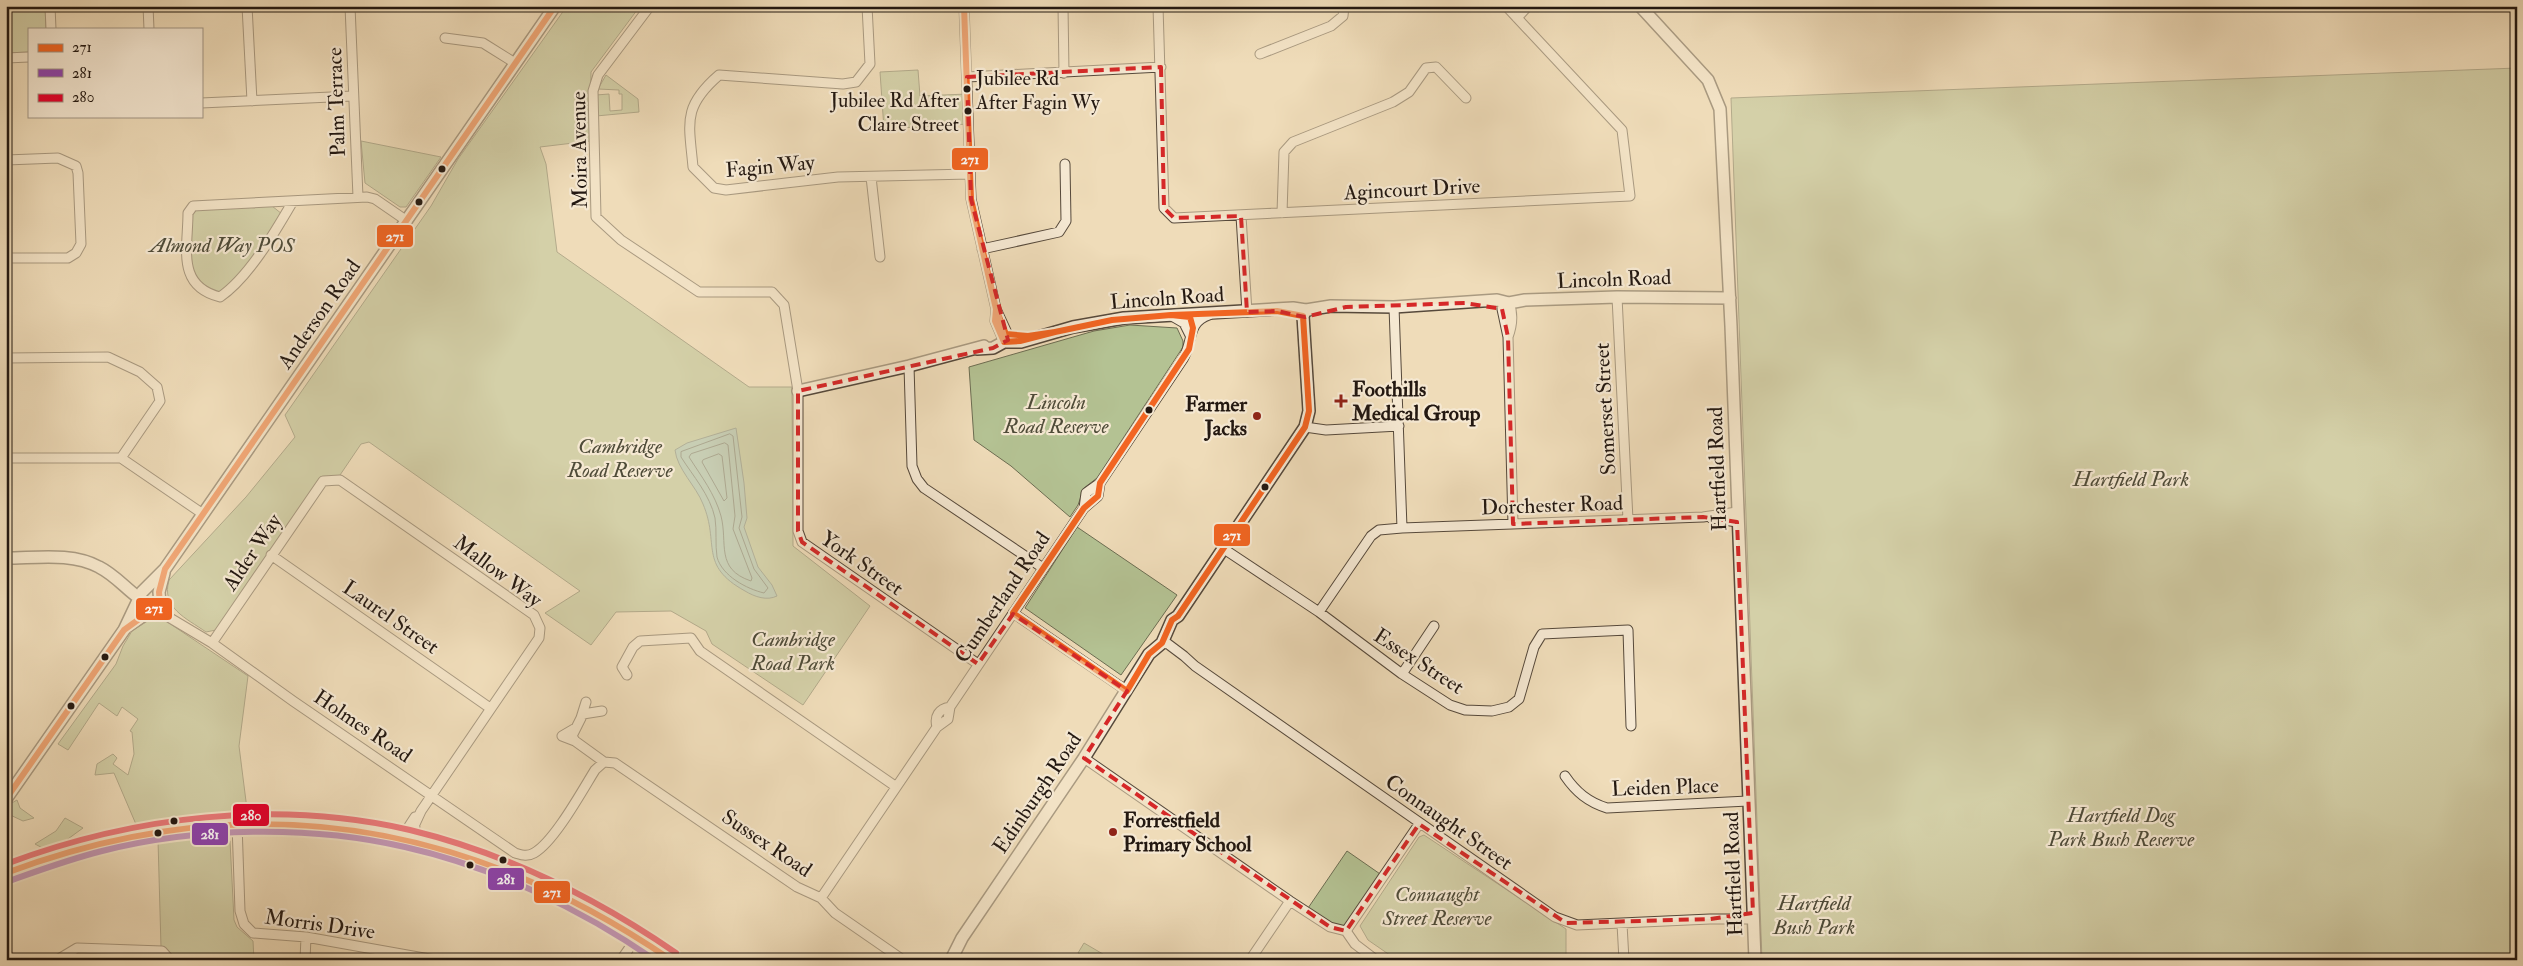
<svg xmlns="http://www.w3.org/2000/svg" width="2523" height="966" font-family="'IM FELL Double Pica',serif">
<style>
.green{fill:#b4c293;stroke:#6c6d52}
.water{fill:#9abcad;stroke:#6a7a6f}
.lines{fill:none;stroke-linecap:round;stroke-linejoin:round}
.shore{stroke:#5e6a5f;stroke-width:1}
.minor-casing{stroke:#56493b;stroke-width:11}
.tertiary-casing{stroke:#56493b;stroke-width:14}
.secondary-casing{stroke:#231811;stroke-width:15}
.minor{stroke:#f5e8d2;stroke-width:9}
.tertiary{stroke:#f5e8d2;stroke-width:11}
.secondary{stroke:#f5e8d2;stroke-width:12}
.bus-1-casing{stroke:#f5e8d2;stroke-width:10}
.bus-2-casing{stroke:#f5e8d2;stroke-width:10}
.bus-3-casing{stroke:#f5e8d2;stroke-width:10}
.bus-1{stroke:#f26522;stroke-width:6}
.bus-2{stroke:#8e44ad;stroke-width:6}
.bus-3{stroke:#e4002b;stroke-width:6}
.marked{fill:none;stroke:#d62828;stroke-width:4;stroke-dasharray:10 6;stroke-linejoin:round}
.bus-dot{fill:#231811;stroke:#f5e8d2;stroke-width:2}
.poi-dot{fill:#8f2418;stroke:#f5e8d2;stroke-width:2}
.labels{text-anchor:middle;stroke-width:4.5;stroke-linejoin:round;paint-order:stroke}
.bus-label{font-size:20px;fill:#231811;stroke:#f5e8d2;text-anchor:start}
.street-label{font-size:21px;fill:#231811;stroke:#f5e8d2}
.park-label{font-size:21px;font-style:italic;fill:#4e4b38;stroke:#f5e8d2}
.poi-label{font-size:21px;font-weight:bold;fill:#231811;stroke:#f5e8d2;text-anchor:start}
.line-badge{stroke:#f5e8d2;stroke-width:2}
.badge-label{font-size:14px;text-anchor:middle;font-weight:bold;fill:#fff}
</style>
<rect width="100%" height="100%" fill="#efdcb9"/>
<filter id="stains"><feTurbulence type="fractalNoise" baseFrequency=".004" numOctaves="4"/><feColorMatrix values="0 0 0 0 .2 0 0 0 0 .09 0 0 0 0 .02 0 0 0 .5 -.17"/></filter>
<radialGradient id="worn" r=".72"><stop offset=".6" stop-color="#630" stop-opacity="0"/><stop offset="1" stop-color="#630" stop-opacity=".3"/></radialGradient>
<!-- green -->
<path class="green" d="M6 6H45L46 29H29V52L6 53Z
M567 6H640L591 72 590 141 540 147 546 164 557 252 749 387H792L793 546 870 606 803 705 712 644 706 631 671 611 616 612 591 645 545 613 580 591 369 442 361 444 338 478 321 479 216 630 206 632C186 618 161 608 169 580L246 497 295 437 285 415 431 206 458 159Z
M2517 68V960H1762L1731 98Z
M918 70 920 96 967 94 968 124 884 129 880 72Z
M606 75 638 99 639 112 596 116V95L609 94 610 111 622 110V94H619V90L598 89Z
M361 141 441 157 406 207H400L365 183Z
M253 206H272L282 214 234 287 220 297 209 294 187 271 189 218 197 210Z
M1130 325 1177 328 1183 341V347L1097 478 1084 488 1078 505 1070 517 1011 466 974 440 969 367 1094 331Z
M1077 527 1177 595 1121 675 1025 608Z
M157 615 248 676 239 746 248 817 192 821 138 829 114 773 95 775 97 764 113 754 117 758 113 764 128 775 134 754 132 732 130 731 138 719 122 707 117 716 99 703 68 750 58 744 116 664 123 646 132 631Z
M17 800 20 808 34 818 23 821 6 813 10 804Z
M65 818 83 828 50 852 35 844 56 831Z
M225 834 230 841 234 920 237 927 253 941 254 960H173L161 947 158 840Z
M1424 835 1566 929V960H1397L1368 940 1360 926 1419 837Z
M1347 851 1383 876 1346 931 1306 911Z
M1084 943 1108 957 1106 960H1089L1078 953Z"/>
<!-- water -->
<path class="water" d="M736 428 744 483 747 518 744 527 758 567 772 585 777 596C767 601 755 597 745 591 698 565 720 544 703 504 696 486 677 469 675 450L687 443Z"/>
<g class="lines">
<!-- shore -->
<path class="shore" d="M730 434 733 436 742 517 739 528 754 569 768 588 764 593C747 589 722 576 717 557 715 544 717 531 715 518 710 495 693 476 681 457V452Z
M725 443 728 445 735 516 733 529 752 578 751 581C715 569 728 543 721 516 715 494 701 476 689 457L691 454Z
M719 454 722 456 727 498 724 501 702 462 703 460Z"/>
<!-- minor casing -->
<g class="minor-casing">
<path id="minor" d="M50 6 51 29
M148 6 149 29
M247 6 252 101
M350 6 358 197
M650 6 598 75 593 91 596 217 621 240 699 292H772L784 305 798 391V531L802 542 978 664
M867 6 870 64 856 82 843 84 719 75C682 107 689 123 693 167L714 188 726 190 838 177 970 174
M964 6 971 199 996 309 1008 335 1004 342 995 321 996 309
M1063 6 1064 73
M1158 6 1164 208 1174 218 1630 196 1622 130 1506 6
M1517 18 1528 6
M445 38 483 43 515 63
M1260 54 1331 26 1343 16 1344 6
M6 58 29 57
M967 77 1161 67
M201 103 353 96
M6 160 58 158 76 166 78 173 81 244 76 253 68 258H6
M871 177 880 257
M293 201C275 232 249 277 220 297 176 286 188 248 188 213L193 206 367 197 375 199 407 221
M1282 213 1284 152 1293 142 1393 102 1409 92 1426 68 1436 67 1466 98
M1241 216 1247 312
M982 249 1059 232 1066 221 1065 164
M1617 297 1628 520
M1172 316 1184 323 1190 335
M1508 337C1512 326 1514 315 1509 303L1502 309 1508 337 1513 524
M6 358 108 357 140 372 157 387 160 401 121 458
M909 366 912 466 917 479 924 488 1043 568
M1305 427 1326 430 1399 426
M6 458H121L203 514
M1084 508 1086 493 1100 483 1183 359C1193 343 1187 322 1209 315
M1711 518 1737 522
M1402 528 1703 517 1737 512
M1224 549 1319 612 1402 674 1450 705 1465 710 1492 711 1509 707 1519 699 1534 647 1542 634 1628 630 1631 726
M271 555 490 708
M155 609 212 643 293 701 515 853C522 855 527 857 534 853 554 842 582 791 595 770L604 762 615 763 797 887 821 898 835 913 903 960
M1319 612 1371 536 1379 530 1402 528 1394 307
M1013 613 1127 691
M212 643 323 481 340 480 534 615 540 628 539 638 421 811 415 824 414 841
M1162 643 1168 644 1184 656 1195 666 1555 917 1577 925 1710 919H1754
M1402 674 1434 626
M627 675 622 667 633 647 640 641 691 638 700 651 895 786
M586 702 581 718 572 736 575 741 604 762
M583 714 602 711
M937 727C934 716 939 709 950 707
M574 729 562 736 575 741
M1084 758 1290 901 1330 927 1346 931 1355 944 1376 960
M1565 776C1576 792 1588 802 1607 808L1748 801
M237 824 240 911 244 924 253 933 306 937 435 960
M402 837 415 817
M821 898 937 727 948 719 950 707 1084 508 1098 496 1100 483
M1622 924 1624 960
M1346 931 1419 824
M57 960 77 948 162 951 170 960
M305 960 306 937
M621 960 637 937
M1250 960 1290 901"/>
</g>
<!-- tertiary casing -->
<g class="tertiary-casing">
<path id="tertiary" d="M1640 6 1708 80 1720 109 1731 326 1755 960
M977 349 993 348 1004 342H1021L1073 327 1124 318 1293 308 1306 310 1331 306 1394 307 1497 300 1509 303 1525 300 1617 297 1730 298
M798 391 909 366 984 346
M6 558C36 558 72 552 99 567 115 575 125 588 139 598
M128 626 160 604 159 592 164 573
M6 799 124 630 142 592 165 569 555 6
M951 960 962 938 1084 758 1149 654 1162 643 1172 620 1178 616 1305 427 1309 411 1303 316 1306 310"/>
</g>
<!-- secondary casing -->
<g class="secondary-casing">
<path id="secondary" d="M6 873C130 820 269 813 400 837 421 841 442 849 462 855 539 881 605 913 671 960"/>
</g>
<!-- minor -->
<use href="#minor" class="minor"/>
<!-- tertiary -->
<use href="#tertiary" class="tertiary"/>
<!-- secondary -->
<use href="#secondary" class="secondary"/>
<!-- bus-1 casing -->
<g class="bus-1-casing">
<path id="bus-1" d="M964 6 971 199 996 309
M996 309 1006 334 1028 336 1055 332
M996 309 995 321 1004 342 1020 341 1055 332
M1277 311 1303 316 1309 411 1305 427 1178 616 1172 620 1162 643 1149 654 1127 691 1013 613 1084 508 1098 496 1100 483 1189 349 1193 328 1190 317 1171 315Z
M1112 320 1171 315
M1112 320 1171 315
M1055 332 1112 320
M1055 332 1112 320
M6 799 124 630 160 604 159 592 165 569 555 6
M6 873C243 784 463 818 671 960"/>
</g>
<!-- bus-2 casing -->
<g class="bus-2-casing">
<path id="bus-2" d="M9 881C40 870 70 859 102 851 196 827 311 825 405 847 494 867 581 909 655 960"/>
</g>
<!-- bus-3 casing -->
<g class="bus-3-casing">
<path id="bus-3" d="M6 864C134 816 276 799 410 830 505 853 596 898 676 953"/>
</g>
<!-- bus-1 -->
<use href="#bus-1" class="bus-1"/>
<!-- bus-2 -->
<use href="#bus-2" class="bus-2"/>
<!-- bus-3 -->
<use href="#bus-3" class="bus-3"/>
</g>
<!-- marked area -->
<path d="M0 0H2523V966H0ZM1161 67 1164 208 1174 218 1241 216 1247 312 1277 311 1305 317 1346 307 1465 303 1502 309 1508 337 1513 524 1703 517 1737 522 1753 913 1710 919 1566 923 1419 824 1346 931 1330 927 1084 758 1127 691 1013 614 978 664 802 542 798 531V391L993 348 1008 340 971 199 967 77Z" fill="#efdcb9" fill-opacity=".55" fill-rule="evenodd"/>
<path class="marked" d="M1161 67 1164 208 1174 218 1241 216 1247 312 1277 311 1305 317 1346 307 1465 303 1502 309 1508 337 1513 524 1703 517 1737 522 1753 913 1710 919 1566 923 1419 824 1346 931 1330 927 1084 758 1127 691 1013 614 978 664 802 542 798 531V391L993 348 1008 340 971 199 967 77Z"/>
<!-- markers -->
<g class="bus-dot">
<circle cx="967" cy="89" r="4.5"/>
<circle cx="968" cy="111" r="4.5"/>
<circle cx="442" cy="169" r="4.5"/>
<circle cx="419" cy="202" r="4.5"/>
<circle cx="1149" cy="410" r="4.5"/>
<circle cx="1265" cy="487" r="4.5"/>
<circle cx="105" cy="657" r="4.5"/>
<circle cx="71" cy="706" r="4.5"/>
<circle cx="174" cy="821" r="4.5"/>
<circle cx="158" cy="833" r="4.5"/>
<circle cx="503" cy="860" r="4.5"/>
<circle cx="470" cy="865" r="4.5"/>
</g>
<g class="poi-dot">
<path d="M1338.5 393.5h5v5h5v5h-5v5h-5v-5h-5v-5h5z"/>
<circle cx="1257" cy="416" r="5"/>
<circle cx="1113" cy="832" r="5"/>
</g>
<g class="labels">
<!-- bus labels -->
<g class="bus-label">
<text x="976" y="85">Jubilee Rd<tspan x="976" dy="24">After Fagin Wy</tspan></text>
<text x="959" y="107" text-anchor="end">Jubilee Rd After<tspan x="959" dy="24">Claire Street</tspan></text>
</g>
<!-- street labels -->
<g class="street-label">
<text transform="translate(336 102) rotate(-92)" y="7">Palm Terrace</text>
<text transform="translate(579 150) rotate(-91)" y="7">Moira Avenue</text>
<text transform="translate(770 166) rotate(-5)" y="7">Fagin Way</text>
<text transform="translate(1412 189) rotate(-3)" y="7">Agincourt Drive</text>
<text transform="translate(1614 279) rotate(-2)" y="7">Lincoln Road</text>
<text transform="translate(1167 298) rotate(-4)" y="7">Lincoln Road</text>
<text transform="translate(319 314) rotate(-55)" y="7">Anderson Road</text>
<text transform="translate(1605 409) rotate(-93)" y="7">Somerset Street</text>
<text transform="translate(1717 469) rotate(-92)" y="7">Hartfield Road</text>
<text transform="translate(1552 505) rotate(-2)" y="7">Dorchester Road</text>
<text transform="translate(252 552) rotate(-56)" y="7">Alder Way</text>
<text transform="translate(862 563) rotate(35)" y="7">York Street</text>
<text transform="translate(498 571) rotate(37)" y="7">Mallow Way</text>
<text transform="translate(1002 597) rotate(-56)" y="7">Cumberland Road</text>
<text transform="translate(391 617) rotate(35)" y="7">Laurel Street</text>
<text transform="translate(1419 661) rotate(33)" y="7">Essex Street</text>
<text transform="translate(363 726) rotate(34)" y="7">Holmes Road</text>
<text transform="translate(1665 787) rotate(-2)" y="7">Leiden Place</text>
<text transform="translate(1037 793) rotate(-56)" y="7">Edinburgh Road</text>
<text transform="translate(1449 822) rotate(35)" y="7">Connaught Street</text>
<text transform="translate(767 843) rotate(34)" y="7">Sussex Road</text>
<text transform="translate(1733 874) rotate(-92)" y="7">Hartfield Road</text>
<text transform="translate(320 924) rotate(8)" y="7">Morris Drive</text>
</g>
<!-- park labels -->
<g class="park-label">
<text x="222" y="252">Almond Way POS</text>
<text x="1056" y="409">Lincoln<tspan x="1056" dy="24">Road Reserve</tspan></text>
<text x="620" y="453">Cambridge<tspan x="620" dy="24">Road Reserve</tspan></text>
<text x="2131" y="486">Hartfield Park</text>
<text x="793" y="646">Cambridge<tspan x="793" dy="24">Road Park</tspan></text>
<text x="2121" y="822">Hartfield Dog<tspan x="2121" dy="24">Park Bush Reserve</tspan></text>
<text x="1437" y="901">Connaught<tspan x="1437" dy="24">Street Reserve</tspan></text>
<text x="1814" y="910">Hartfield<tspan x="1814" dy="24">Bush Park</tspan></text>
</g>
<!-- poi labels -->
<g class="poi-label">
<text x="1352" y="396">Foothills<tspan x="1352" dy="24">Medical Group</tspan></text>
<text x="1247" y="411" text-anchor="end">Farmer<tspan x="1247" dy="24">Jacks</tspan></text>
<text x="1123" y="827">Forrestfield<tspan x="1123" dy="24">Primary School</tspan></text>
</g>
</g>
<g class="line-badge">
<rect x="951" y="147" width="38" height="24" rx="5" fill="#f26522"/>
<rect x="376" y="224" width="38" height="24" rx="5" fill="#f26522"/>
<rect x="1213" y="523" width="38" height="24" rx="5" fill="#f26522"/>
<rect x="135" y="597" width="38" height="24" rx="5" fill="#f26522"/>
<rect x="232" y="803" width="38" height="24" rx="5" fill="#e4002b"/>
<rect x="191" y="822" width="38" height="24" rx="5" fill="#8e44ad"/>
<rect x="487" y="867" width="38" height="24" rx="5" fill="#8e44ad"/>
<rect x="533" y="880" width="38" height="24" rx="5" fill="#f26522"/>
</g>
<g class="badge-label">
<text x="970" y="164">271</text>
<text x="395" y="241">271</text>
<text x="1232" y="540">271</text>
<text x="154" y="613">271</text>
<text x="251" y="820">280</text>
<text x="210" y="839">281</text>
<text x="506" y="884">281</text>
<text x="552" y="897">271</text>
</g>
<!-- margin -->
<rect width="2523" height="966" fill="none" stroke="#efdcb9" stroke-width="25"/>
<rect x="8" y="8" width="2508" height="951" fill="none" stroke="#231811" stroke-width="2.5"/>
<rect x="12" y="12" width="2498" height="941" fill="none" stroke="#231811"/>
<!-- legend -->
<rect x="28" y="28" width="175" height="90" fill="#f5e8d2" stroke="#a19585"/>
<rect x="38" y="44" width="25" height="8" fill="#f26522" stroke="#a19585"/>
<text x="72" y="52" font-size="15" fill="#231811">271</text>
<rect x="38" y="69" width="25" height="8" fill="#8e44ad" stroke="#a19585"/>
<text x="72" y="78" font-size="15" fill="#231811">281</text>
<rect x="38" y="94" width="25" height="8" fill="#e4002b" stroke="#a19585"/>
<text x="72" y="102" font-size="15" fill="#231811">280</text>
<rect width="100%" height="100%" filter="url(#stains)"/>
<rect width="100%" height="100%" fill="url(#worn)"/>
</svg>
